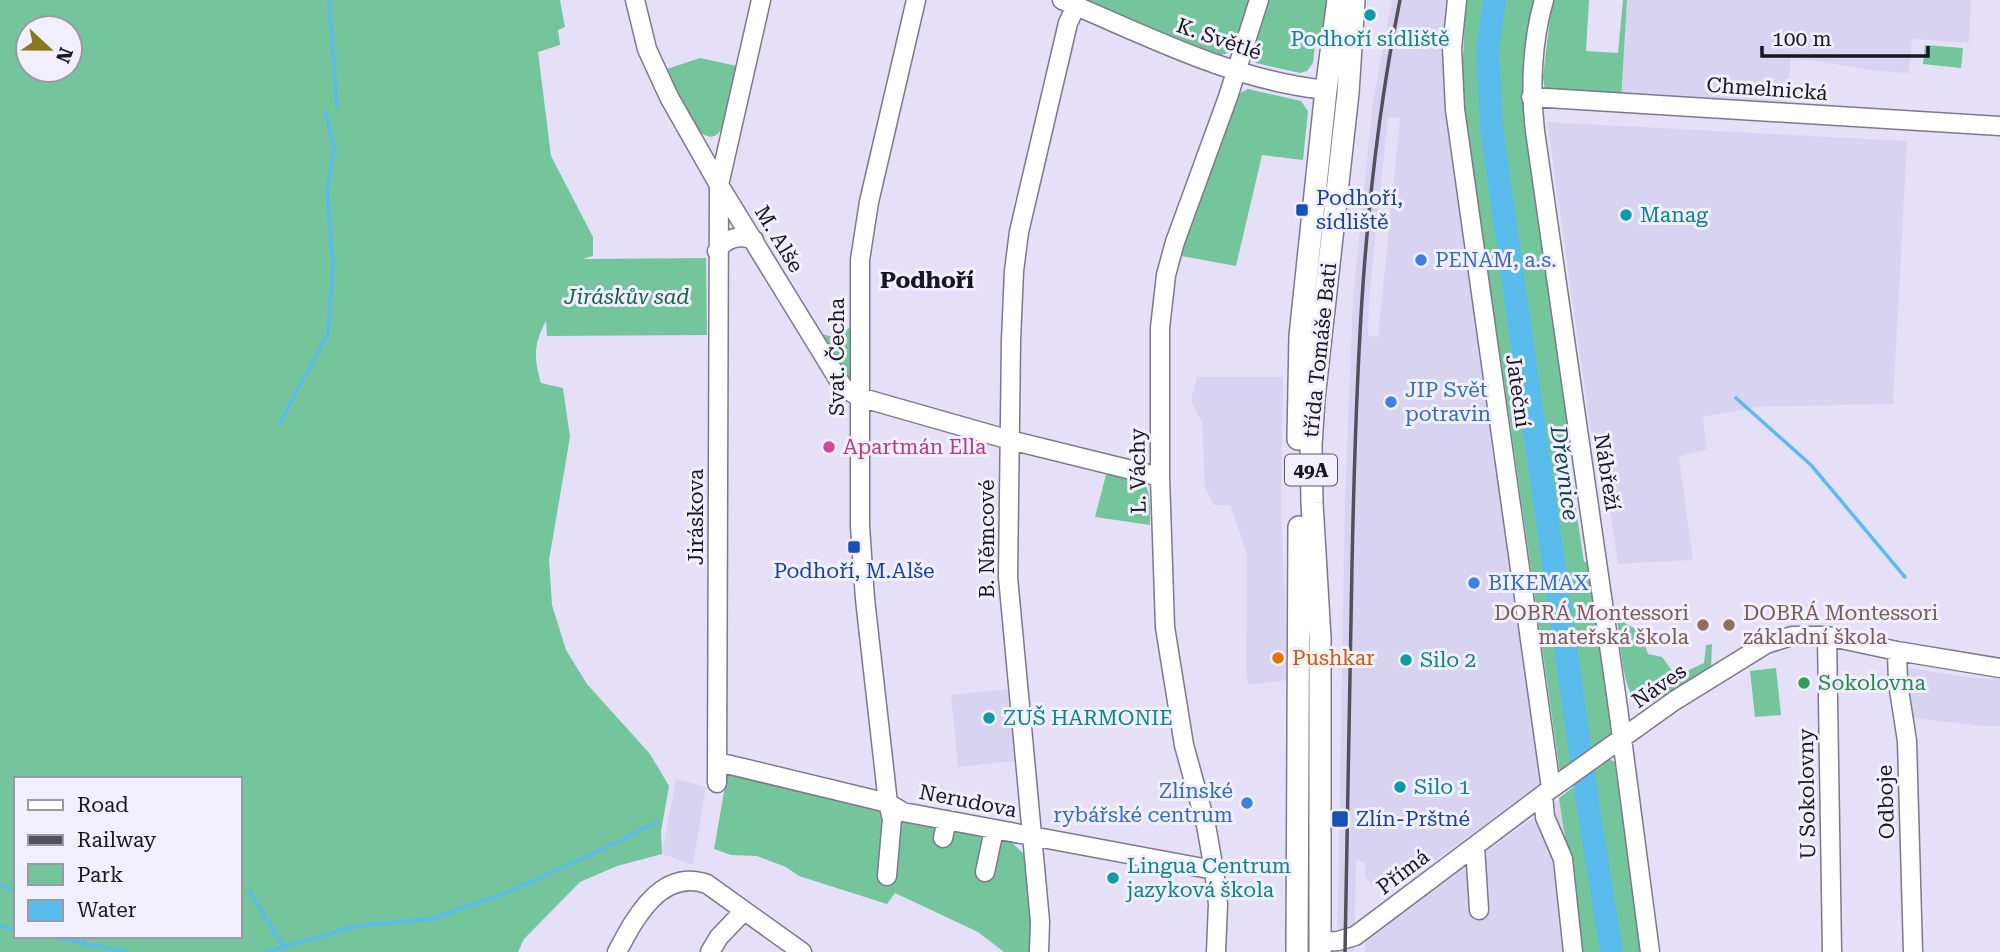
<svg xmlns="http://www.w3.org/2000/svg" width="2000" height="952" font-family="'Roboto Serif',serif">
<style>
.built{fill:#d9d3f2;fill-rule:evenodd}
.green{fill:#74c59b;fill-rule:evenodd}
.water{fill:#59bcec}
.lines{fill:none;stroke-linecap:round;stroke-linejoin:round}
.stream{stroke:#59bcec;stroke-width:3.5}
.minor-casing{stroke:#7c788d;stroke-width:21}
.major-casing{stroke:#7c788d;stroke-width:24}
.minor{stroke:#fff;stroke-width:18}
.major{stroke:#fff;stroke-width:21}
.rail{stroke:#53505d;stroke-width:3.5}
.culture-dot{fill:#0f9aa8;stroke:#f1effd;stroke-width:2.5}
.transit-dot{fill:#1a4fb4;stroke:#f1effd;stroke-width:2.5}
.shop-dot{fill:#3f7fe0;stroke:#f1effd;stroke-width:2.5}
.hotel-dot{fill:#d1479c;stroke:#f1effd;stroke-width:2.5}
.education-dot{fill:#8d6e63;stroke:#f1effd;stroke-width:2.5}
.food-dot{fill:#e8710a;stroke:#f1effd;stroke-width:2.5}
.leisure-dot{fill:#2e9e5b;stroke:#f1effd;stroke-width:2.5}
.labels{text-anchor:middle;stroke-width:6;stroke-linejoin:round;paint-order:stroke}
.shield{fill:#f1effd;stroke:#595761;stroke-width:2}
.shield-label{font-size:19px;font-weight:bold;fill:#18161e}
.street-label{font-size:21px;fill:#18161e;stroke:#f1effd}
.culture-label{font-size:21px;fill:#0d838f;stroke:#f1effd;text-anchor:start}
.transit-label{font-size:21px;fill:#164399;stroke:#f1effd;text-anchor:start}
.shop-label{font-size:21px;fill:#366cbe;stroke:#f1effd;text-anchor:start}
.park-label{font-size:21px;font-style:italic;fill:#186142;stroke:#f1effd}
.hotel-label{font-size:21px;fill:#b23c85;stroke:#f1effd;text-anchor:start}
.education-label{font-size:21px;fill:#785e54;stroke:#f1effd;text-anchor:end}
.food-label{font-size:21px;fill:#c56008;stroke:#f1effd;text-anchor:start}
.leisure-label{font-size:21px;fill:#27864d;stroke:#f1effd;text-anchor:start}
.neighbourhood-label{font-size:23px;font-weight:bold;fill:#18161e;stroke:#f1effd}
.water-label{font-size:23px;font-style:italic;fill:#174256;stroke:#f1effd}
</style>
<rect width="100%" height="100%" fill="#e5e0f8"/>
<!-- built -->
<path class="built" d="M1392 0H1450L1445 110 1544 783 1396 888 1374 887 1365 876V863L1356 860 1354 952H1337L1345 501 1353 298 1373 101ZM1388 117 1400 118 1378 337 1368 335 1369 299Z
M1627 0H1971L1969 43 1912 39 1909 73 1876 71 1791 57 1786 111 1621 100Z
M1547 122 1907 141 1893 404 1757 407 1703 417 1707 449 1679 457 1693 560 1618 564 1606 485 1590 426Z
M1197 377H1283L1281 504 1288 680 1248 685 1246 670 1247 554 1230 505H1213L1205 487 1202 422 1192 403V396Z
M1903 667 1967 677 2000 679V726H1982L1911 718Z
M1008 689 1015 761 958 767 951 695Z
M676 779 706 787 693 865 662 854Z
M1563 797 1584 952H1365V937Z"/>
<!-- green -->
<path class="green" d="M0 0H560L565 27 558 30 560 45 538 52 551 156 593 237V256L582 259 706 258 707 335 547 336 546 321C533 345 534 358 541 383L563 388 570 437 549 560 552 605 566 650 587 684 650 754 669 786 661 831 662 854 617 866 580 882 524 939 518 952H0ZM28 28H70V70H28ZM16 779H240V936H16Z
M1085 0H1331L1325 45 1315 44 1313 63 1307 71 1300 73 1256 63 1251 56 1254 42 1238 37 1231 52 1219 56Z
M1466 0H1537L1530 45 1574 441 1566 443 1584 562 1592 561 1613 728 1610 736 1560 773 1505 387 1460 111Z
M1552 0H1589L1586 51 1618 53 1623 0H1627L1621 100 1545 91 1543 77Z
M1925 45 1963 48 1961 68 1923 64Z
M700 58 737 66 724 124C705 168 670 84 664 70Z
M1248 89 1301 101 1308 111 1303 160 1262 155 1236 266 1176 255 1235 100 1240 93Z
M851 327 853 376 850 381 818 333 833 337Z
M1107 471C1151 482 1150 479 1150 525L1095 517Z
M1616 608 1626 624 1640 631 1648 654 1662 657 1676 676 1704 663 1706 645 1712 644 1711 669 1651 703C1646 702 1639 702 1635 699 1622 689 1618 625 1616 608Z
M1776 668 1781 715 1755 717 1750 671Z
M1609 759 1615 762 1617 780H1621L1622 791 1619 793 1641 952H1582L1559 798Z
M727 775 814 793 1008 839 1025 855 1034 897 1032 952H1004L978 932 895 893 887 904 799 876 786 867 757 856 731 855 714 849Z"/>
<!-- water -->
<path class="water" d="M1483 0H1506L1499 52 1503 127 1599 801 1623 952H1600L1576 804 1480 129 1476 51Z"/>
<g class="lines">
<!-- stream -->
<path class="stream" d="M329 0 337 107
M1736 398 1811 465 1905 577
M279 424 328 334 333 266 327 190 334 149 326 113
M0 885 16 891
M249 891 283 946
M0 926 16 930
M46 936 127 952
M81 936 87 945
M266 952 357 926 431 919 506 893 614 844 657 822"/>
<!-- minor casing -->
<g class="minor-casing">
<path id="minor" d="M635 0 647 49 669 97 719 185 843 387 859 397 1010 440 1160 477
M1062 0C1148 36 1231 80 1326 90
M1457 0 1452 48 1455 109 1551 788
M1544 0C1532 41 1530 89 1535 131L1618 708 1650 952
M1531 97 2000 126
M717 251C725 238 740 234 754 240
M1827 636 1832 952
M1897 651 1898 683 1907 741 1913 952
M718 762 888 803 903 812 1214 870
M717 783 719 185 761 0
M1543 795 1545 817 1563 859 1573 952
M943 838 947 820
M1475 846 1479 910
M985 872 994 830
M887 876 892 819 888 803 865 599 860 526V260L869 202 916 0
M1321 942 1338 941 1355 936 1548 791 1674 701 1766 644 1792 636H1827L1897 651 2000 668
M617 952C635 918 661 868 707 884L802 952
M710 952 719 937 743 912
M1039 952 1040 921 1008 577 1011 340 1014 271 1019 232 1068 23 1076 6
M1216 952 1218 904 1214 870 1206 825 1184 745 1165 627 1160 477V328L1166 275 1175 242 1228 97 1259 0"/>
</g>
<!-- major casing -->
<g class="major-casing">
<path id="major" d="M1298 439 1300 336 1326 90 1338 0
M1297 952 1299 527
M1320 952V638L1312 503 1311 445 1314 399 1348 93 1354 0"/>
</g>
<!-- minor -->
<use href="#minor" class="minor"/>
<!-- major -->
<use href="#major" class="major"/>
<!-- rail -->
<path class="rail" d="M1345 952C1348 823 1350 694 1352 565 1356 372 1362 189 1400 0"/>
</g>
<!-- markers -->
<g class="culture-dot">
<circle cx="1370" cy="15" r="7"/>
<circle cx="1626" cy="215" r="7"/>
<circle cx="1406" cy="660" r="7"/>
<circle cx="989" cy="718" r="7"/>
<circle cx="1400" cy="787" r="7"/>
<circle cx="1113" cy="878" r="7"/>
</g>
<g class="transit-dot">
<rect x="1295" y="203" width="14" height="14" rx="3.5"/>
<rect x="847" y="540" width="14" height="14" rx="3.5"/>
<rect x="1331" y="810" width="18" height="18" rx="3.5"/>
</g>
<g class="shop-dot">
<circle cx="1421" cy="260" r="7"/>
<circle cx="1391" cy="402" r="7"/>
<circle cx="1474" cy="583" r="7"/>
<circle cx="1247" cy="803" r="7"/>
</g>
<circle class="hotel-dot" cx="829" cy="447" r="7"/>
<g class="education-dot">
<circle cx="1703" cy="625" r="7"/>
<circle cx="1729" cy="625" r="7"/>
</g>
<circle class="food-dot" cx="1278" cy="658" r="7"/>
<circle class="leisure-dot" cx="1804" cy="683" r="7"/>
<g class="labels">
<!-- shield labels -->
<rect class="shield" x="1285" y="454.5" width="52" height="31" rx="5"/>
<g class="shield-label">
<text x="1311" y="477">49A</text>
</g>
<!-- street labels -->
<g class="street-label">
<text transform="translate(1219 39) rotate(19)" y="7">K. Světlé</text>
<text transform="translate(1767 89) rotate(4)" y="7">Chmelnická</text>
<text transform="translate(779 239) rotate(59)" y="7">M. Alše</text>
<text transform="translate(1320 350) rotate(-84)" y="7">třída Tomáše Bati</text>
<text transform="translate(837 357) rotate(-90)" y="7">Svat. Čecha</text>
<text transform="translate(1518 391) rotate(82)" y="7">Jateční</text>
<text transform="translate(1138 471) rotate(-91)" y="7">L. Váchy</text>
<text transform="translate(1607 472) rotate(81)" y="7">Nábřeží</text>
<text transform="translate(696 517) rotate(-90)" y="7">Jiráskova</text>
<text transform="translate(987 539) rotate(-90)" y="7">B. Němcové</text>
<text transform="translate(1659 686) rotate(-35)" y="7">Náves</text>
<text transform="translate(1807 794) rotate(-91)" y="7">U Sokolovny</text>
<text transform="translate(968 801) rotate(11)" y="7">Nerudova</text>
<text transform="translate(1886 802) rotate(-92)" y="7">Odboje</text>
<text transform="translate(1403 872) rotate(-37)" y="7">Přímá</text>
</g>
<!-- culture labels -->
<g class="culture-label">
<text x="1370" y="46" text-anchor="middle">Podhoří sídliště</text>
<text x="1640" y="222">Manag</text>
<text x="1420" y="667">Silo 2</text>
<text x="1003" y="725">ZUŠ HARMONIE</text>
<text x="1414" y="794">Silo 1</text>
<text x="1127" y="873">Lingua Centrum<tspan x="1127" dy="24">jazyková škola</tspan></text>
</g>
<!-- transit labels -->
<g class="transit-label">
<text x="1316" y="205">Podhoří,<tspan x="1316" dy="24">sídliště</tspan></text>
<text x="854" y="578" text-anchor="middle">Podhoří, M.Alše</text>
<text x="1356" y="826">Zlín-Prštné</text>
</g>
<!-- shop labels -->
<g class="shop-label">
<text x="1435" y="267">PENAM, a.s.</text>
<text x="1405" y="397">JIP Svět<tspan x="1405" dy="24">potravin</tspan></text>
<text x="1488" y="590">BIKEMAX</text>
<text x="1233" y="798" text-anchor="end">Zlínské<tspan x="1233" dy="24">rybářské centrum</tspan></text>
</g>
<!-- park labels -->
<g class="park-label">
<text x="627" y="304">Jiráskův sad</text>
</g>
<!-- hotel labels -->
<g class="hotel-label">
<text x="843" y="454">Apartmán Ella</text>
</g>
<!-- education labels -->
<g class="education-label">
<text x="1689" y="620">DOBRÁ Montessori<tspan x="1689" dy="24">mateřská škola</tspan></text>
<text x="1743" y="620" text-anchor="start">DOBRÁ Montessori<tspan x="1743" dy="24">základní škola</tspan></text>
</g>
<!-- food labels -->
<g class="food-label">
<text x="1292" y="665">Pushkar</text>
</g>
<!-- leisure labels -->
<g class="leisure-label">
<text x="1818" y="690">Sokolovna</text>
</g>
<!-- neighbourhood labels -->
<g class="neighbourhood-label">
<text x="927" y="288">Podhoří</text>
</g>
<!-- water labels -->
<g class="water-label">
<text transform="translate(1565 473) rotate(82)" y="8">Dřevnice</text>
</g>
</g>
<!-- legend -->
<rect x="14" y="777" width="228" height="161" fill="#f1effd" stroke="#9a98a4" stroke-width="2"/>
<rect x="28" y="800" width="35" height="10" fill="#ffffff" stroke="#9a98a4" stroke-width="2"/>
<text x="77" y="812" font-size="21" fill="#18161e">Road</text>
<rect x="28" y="835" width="35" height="10" fill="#53505d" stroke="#9a98a4" stroke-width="2"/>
<text x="77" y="847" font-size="21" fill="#18161e">Railway</text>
<rect x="28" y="864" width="35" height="21" fill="#74c59b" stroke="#9a98a4" stroke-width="2"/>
<text x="77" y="882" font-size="21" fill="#18161e">Park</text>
<rect x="28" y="900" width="35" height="21" fill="#59bcec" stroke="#9a98a4" stroke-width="2"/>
<text x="77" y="917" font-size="21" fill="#18161e">Water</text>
<!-- north arrow -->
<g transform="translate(49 49) rotate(112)"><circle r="33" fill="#f1effd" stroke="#9a98a4" stroke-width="2"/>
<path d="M0-5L12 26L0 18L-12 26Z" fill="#89781d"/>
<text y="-10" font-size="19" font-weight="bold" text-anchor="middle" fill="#18161e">N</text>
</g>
<!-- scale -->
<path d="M1762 46v10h166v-10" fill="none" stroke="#18161e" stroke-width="3.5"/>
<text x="1772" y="46" font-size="21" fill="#18161e" stroke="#f1effd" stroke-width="5" paint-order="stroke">100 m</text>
</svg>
